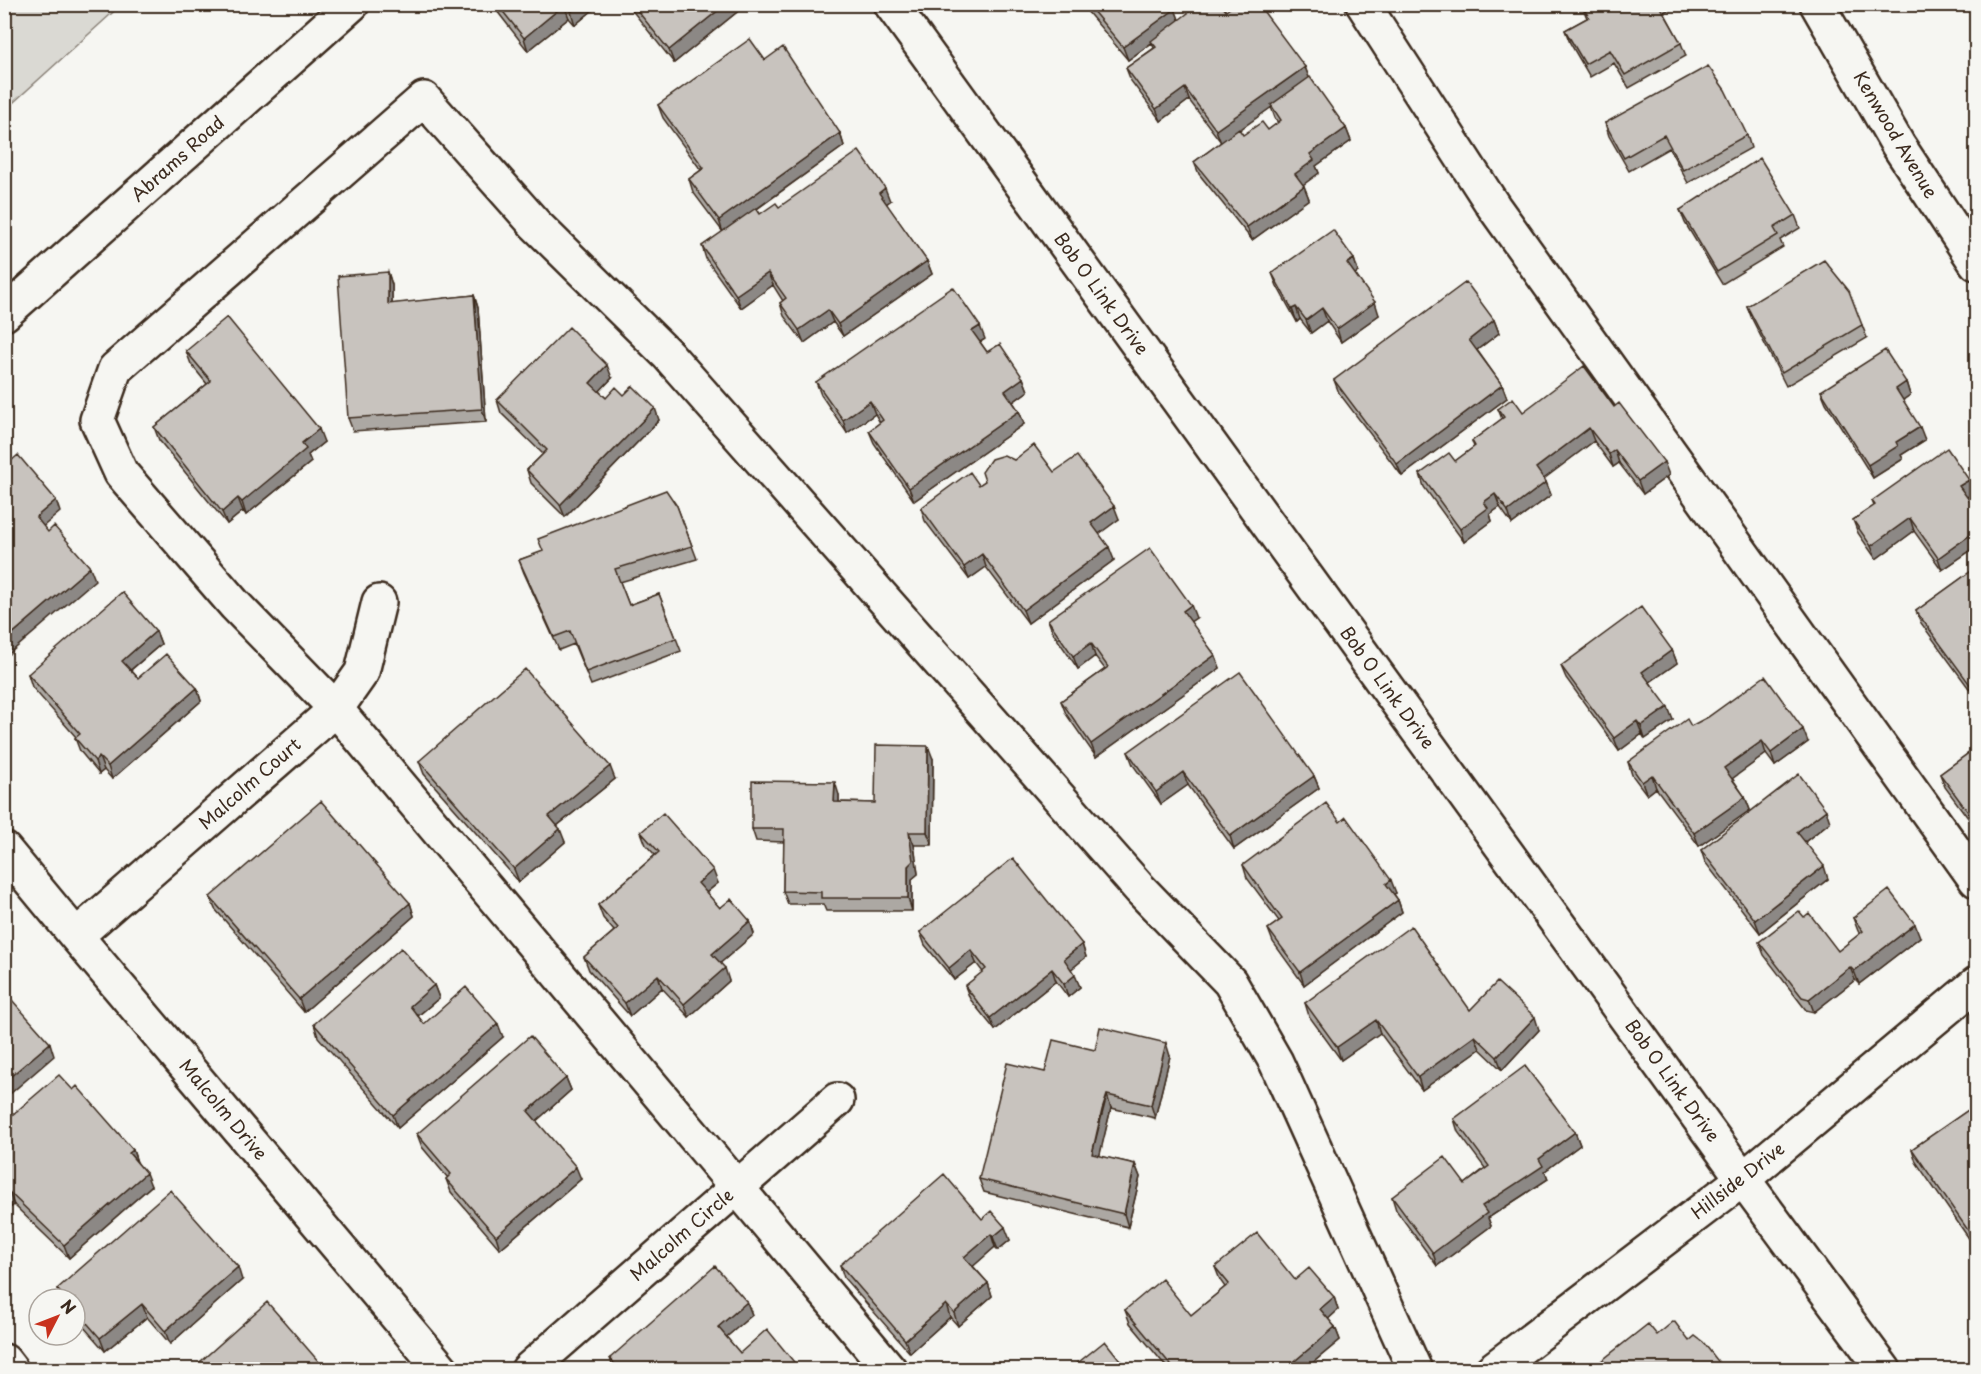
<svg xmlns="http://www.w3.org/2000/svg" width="1981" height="1374" font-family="'Playpen Sans',sans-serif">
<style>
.green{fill:#dad9d3;stroke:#8a8278;stroke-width:1.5}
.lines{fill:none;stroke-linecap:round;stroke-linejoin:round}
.minor-casing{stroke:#3b2a1e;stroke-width:38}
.major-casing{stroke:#3b2a1e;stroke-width:38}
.minor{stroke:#f6f6f2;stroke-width:33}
.major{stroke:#f6f6f2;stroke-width:33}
.wall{fill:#aca8a3;stroke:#3b2a1e;stroke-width:1.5;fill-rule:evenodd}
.shaded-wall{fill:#8c8885;stroke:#3b2a1e;stroke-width:1.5}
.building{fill:#c8c3be;stroke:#3b2a1e;stroke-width:1.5}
.labels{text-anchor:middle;stroke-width:4.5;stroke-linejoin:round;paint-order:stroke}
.street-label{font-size:18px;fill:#3b2a1e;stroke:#f6f6f2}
</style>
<rect width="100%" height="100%" fill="#f6f6f2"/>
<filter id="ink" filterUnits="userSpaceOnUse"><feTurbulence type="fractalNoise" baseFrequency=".0167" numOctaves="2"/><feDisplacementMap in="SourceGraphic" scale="12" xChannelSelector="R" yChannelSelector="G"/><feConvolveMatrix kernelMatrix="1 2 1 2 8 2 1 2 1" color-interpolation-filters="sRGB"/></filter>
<g filter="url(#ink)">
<!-- green -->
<path class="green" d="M5 4H121V5L5 110Z"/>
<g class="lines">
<!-- minor casing -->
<g class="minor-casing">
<path id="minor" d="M891 4 1743 1179 1884 1370
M1363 4 1494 207 1976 880
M1817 4 1898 145 1976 263
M4 849 76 936 442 1370
M76 936 336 709 362 672 379 602
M4 1361 11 1370
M528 1370 837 1100
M890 1370 336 709 235 605 121 473 97 420 115 369 424 99 535 224 668 355 1140 889 1230 982 1276 1062 1415 1370
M1492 1370 1743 1179 1976 984"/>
</g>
<!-- major casing -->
<g class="major-casing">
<path id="major" d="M4 314 352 4"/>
</g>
<!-- minor -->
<use href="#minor" class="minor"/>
<!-- major -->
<use href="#major" class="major"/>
</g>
<!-- wall -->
<path class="wall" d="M494 4H600L575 25 569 18 528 51 497 11Z
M627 4H747L674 63Z
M1081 4H1171L1175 9 1179 20 1226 11 1305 67 1309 78 1346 128 1351 141 1316 166 1319 173 1303 184 1309 199 1252 240 1199 174 1194 162 1221 142 1189 100 1161 121 1131 81 1126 68 1154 48 1152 43 1128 60ZM1271 107 1275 118 1278 123 1268 130 1243 135 1239 130Z
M1585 4H1671L1672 8 1664 12 1681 43 1686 56 1629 88 1614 63 1590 77 1570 43 1565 30 1587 18 1582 6Z
M1965 4H1977V25L1966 7Z
M765 60 840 133 844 146 757 209 760 214 779 207 890 201 886 204 927 261 932 274 843 336 833 322 804 343 784 316 780 303 783 301 773 285 741 308 706 259 702 246 723 232 693 192 689 179 701 170 663 118 658 105Z
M1605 123 1747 135 1751 148 1688 183 1669 148 1629 171 1609 136Z
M1680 210 1795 215 1800 228 1780 240 1783 247 1722 284 1685 223Z
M1354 259 1358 272 1355 274 1379 315 1341 342 1327 321 1311 333 1300 319 1297 322 1277 286 1272 273Z
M388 272 392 285V304L474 295 478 308 486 422 353 431 348 418Z
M1747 306 1862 325 1867 338 1786 386 1752 319Z
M1494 320 1499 333 1477 350 1502 385 1507 398 1402 476 1339 393 1334 380Z
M985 339 980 342 987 352 1023 378 1028 391 1013 402 1019 411 1024 424 914 501 874 443 869 431 880 423 875 414 847 433 821 395 816 382Z
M186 351 324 442 308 455 311 462 246 515 243 511 227 524 159 440 154 427 207 384 191 364Z
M612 378 599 391 606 398 624 395 659 420 565 517 531 483 527 470 543 454 501 413 497 400Z
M1906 382 1910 395 1903 400 1925 440 1901 455 1903 459 1873 478 1826 403 1821 391Z
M1614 407 1669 475 1643 494 1619 463 1613 467 1594 441 1544 478 1546 482 1551 495 1512 524 1500 507 1490 514 1492 521 1464 542 1424 487 1420 474 1455 461 1474 447 1472 441 1502 419 1498 409 1523 412Z
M1014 460 1054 472 1119 519 1099 533 1114 560 1028 623 986 567 969 579 925 521 921 508 979 485Z
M1973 493 1967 497 1977 511V546L1942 570 1914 531 1876 559 1858 533 1853 520 1874 506 1872 501Z
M677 506 697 559 620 582 629 605 659 594 681 651 591 685 574 644 559 650 524 573 519 560Z
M1977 567 1976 698 1921 623 1916 611Z
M1196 618 1190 622 1215 655 1220 668 1096 757 1066 714 1061 701 1105 669 1095 656 1078 669 1053 633 1048 620Z
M156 631 161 644 131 670 138 678 197 688 201 701 112 779 104 770 99 774 80 751 75 738 76 737 32 687 28 674Z
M1672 650 1677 663 1650 682 1673 720 1645 739 1642 734 1619 751 1566 678 1561 666Z
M1691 726 1808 742 1775 766 1766 754 1732 778 1745 797 1750 810 1699 846 1656 788 1647 795 1632 775 1628 762Z
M1977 747V830L1945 787 1940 774Z
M1128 752 1314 776 1319 788 1234 849 1188 785 1161 804 1133 765Z
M933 759 932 845H914L918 874 912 879V911H826L823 904H788L783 891 784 842 756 841 752 829 839 795V802L875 803Z
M419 761 615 779 557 826 565 842 519 882 424 774Z
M1340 822 1396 893 1394 894 1398 900 1402 912 1304 985 1273 942 1268 929 1279 921 1247 878 1243 865Z
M1830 822 1805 842 1828 879 1760 933 1705 862 1701 850Z
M641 832 718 883 706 893 720 908 750 921 754 934 720 963 729 981 689 1017 662 988 630 1016 589 970 584 957 614 931 603 918 598 905 655 855 646 845Z
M210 897 410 903 414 916 304 1012 215 909Z
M1804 917 1838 951 1860 934 1858 931 1853 918 1920 937 1859 984 1855 980 1814 1012 1806 1010 1764 955 1759 942Z
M920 932 1082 944 1086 957 1071 969 1080 987 1068 997 1056 981 995 1030 970 999 965 986 983 972 976 963 954 980 925 945Z
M434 985 439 998 418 1016 424 1024 503 1037 398 1128 318 1037 314 1024Z
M1305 1003 1470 1010 1539 1030 1502 1070 1480 1049 1422 1090 1380 1033 1341 1060 1309 1016Z
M1095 1050 1170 1056 1155 1118 1111 1108 1099 1156 1135 1164 1140 1177 1128 1227 984 1192 979 1179 1045 1072Z
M566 1078 571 1090 536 1121 581 1179 500 1249 451 1192 446 1179 448 1178 422 1147 417 1134Z
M73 1090 133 1150 137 1162 151 1186 69 1258 14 1205 4 1212V1122Z
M1977 1104V1250L1916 1162 1912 1149Z
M1454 1119 1575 1132 1580 1145 1545 1171 1548 1179 1488 1218 1491 1226 1437 1266 1396 1210 1392 1197 1465 1184 1485 1168 1458 1132Z
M982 1219 1010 1240 998 1250 995 1247 973 1266 988 1283 992 1296 958 1326 950 1317 910 1353 844 1278 840 1265Z
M1215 1267 1295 1280 1334 1297 1338 1310 1328 1319 1335 1327 1340 1340 1304 1370H1169L1130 1323 1125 1310 1191 1315 1225 1287 1220 1280Z
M242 1280 170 1344 147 1317 105 1351 75 1317V1299H61L57 1289Z
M747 1302 752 1315 726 1337 740 1353 798 1367 799 1370H612L613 1368 610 1358Z"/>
<!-- shaded-wall -->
<path class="shaded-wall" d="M580 4H600L575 25 571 12Z
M726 4H747L674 63 669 50Z
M564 5 569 18 528 51 524 38Z
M1175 9 1180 22 1128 60 1123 47Z
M1305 67 1310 80 1221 143 1216 130Z
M1185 88 1189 100 1161 121 1156 109Z
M1346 128 1351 141 1316 166 1319 173 1300 187 1295 174 1310 154Z
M840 133 844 146 723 233 719 220Z
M1304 186 1309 199 1252 240 1247 227Z
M885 188 890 201 883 206 879 193Z
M1354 259 1358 272 1352 276 1347 263Z
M927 261 932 274 843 336 838 324Z
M388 272 392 285V317L388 304Z
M768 273 773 285 741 308 736 295Z
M474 295 478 308 486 422 482 409Z
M1375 302 1379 315 1341 342 1337 329Z
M1296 307 1300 319 1297 322 1292 309Z
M1322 308 1327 321 1311 333 1306 320Z
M828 310 833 322 804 343 799 330Z
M1494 320 1499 333 1473 353 1469 340Z
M980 326 985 339 977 344 972 331Z
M607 365 612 378 595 396 590 383Z
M1023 378 1028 391 1010 404 1005 391Z
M1906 382 1910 395 1900 402 1896 389Z
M1502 385 1507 398 1402 476 1397 464Z
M870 401 875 414 847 433 843 420Z
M655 408 659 420 565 517 560 505Z
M1019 411 1024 424 914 501 909 488Z
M1920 427 1925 440 1901 455 1903 459 1873 478 1868 465 1896 442Z
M1589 428 1594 441 1541 481 1536 468Z
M319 429 324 442 308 455 311 462 246 515 242 502 302 443Z
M1615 450 1619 463 1613 467 1609 454Z
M1664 462 1669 475 1643 494 1638 481Z
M1969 480 1973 493 1964 499 1959 486Z
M1546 482 1551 495 1512 524 1508 511Z
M1495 494 1500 507 1490 514 1492 521 1464 542 1460 529 1484 502Z
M238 498 243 511 227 524 222 512Z
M56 500 60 512 40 529 36 517Z
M1114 506 1119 519 1096 536 1091 523Z
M1910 518 1914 531 1876 559 1871 546Z
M1977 530V546L1942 570 1938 558Z
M1109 547 1114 560 1028 623 1023 610Z
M982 554 986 567 969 579 964 567Z
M90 567 95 580 4 658V641Z
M1191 605 1196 618 1187 624 1183 611Z
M156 631 161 644 127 673 122 661Z
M1091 643 1095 656 1078 669 1073 656Z
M1672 650 1677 663 1647 684 1642 672Z
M1215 655 1220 668 1096 757 1091 744Z
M1977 681V698H1976L1971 686Z
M197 688 201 701 112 779 108 766Z
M1668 707 1673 720 1645 739 1641 726Z
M1637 721 1642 734 1619 751 1614 738Z
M1803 729 1808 742 1775 766 1771 753Z
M1762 741 1766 754 1729 781 1724 768Z
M928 746 933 759 932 845 927 832Z
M99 757 104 770 99 774 95 761Z
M610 766 615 779 553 829 549 816Z
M1183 772 1188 785 1161 804 1156 792Z
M1652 775 1656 788 1647 795 1642 782Z
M1314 776 1319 788 1234 849 1230 836Z
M835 782 839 795V815L834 802Z
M1745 797 1750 810 1699 846 1694 833Z
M1826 810 1830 822 1802 844 1797 832Z
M560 829 565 842 519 882 514 869Z
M909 832 914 845 918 874 912 879V911L908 898Z
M1824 866 1828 879 1760 933 1755 920Z
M713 870 718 883 702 896 698 883Z
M1391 880 1396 893 1391 896 1386 884Z
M1398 900 1402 912 1304 985 1300 972Z
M410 903 414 916 304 1012 299 999Z
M750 921 754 934 717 966 712 954Z
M1915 924 1920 937 1859 984 1854 971Z
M1082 944 1086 957 1069 971 1064 959Z
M971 950 976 963 954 980 949 968Z
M1850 967 1855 980 1814 1012 1809 999Z
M725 968 729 981 689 1017 684 1004Z
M1052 969 1056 981 995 1030 990 1018Z
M658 975 662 988 630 1016 625 1003Z
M1075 975 1080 987 1068 997 1064 984Z
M434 985 439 998 414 1019 410 1006Z
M1535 1017 1539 1030 1502 1070 1497 1057Z
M1376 1020 1380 1033 1341 1060 1337 1047Z
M498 1024 503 1037 398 1128 393 1115Z
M1475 1036 1480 1049 1422 1090 1418 1077Z
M50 1043 54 1056 4 1099V1082Z
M1166 1043 1170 1056 1155 1118 1151 1105Z
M566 1078 571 1090 533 1124 528 1111Z
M1107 1095 1111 1108 1097 1167 1092 1154Z
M1575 1132 1580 1145 1545 1171 1548 1179 1488 1218 1491 1226 1437 1266 1433 1253 1482 1206 1539 1159Z
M133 1150 137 1163 129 1153Z
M1135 1164 1140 1177 1128 1227 1124 1214Z
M576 1167 581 1179 500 1249 496 1236Z
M146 1173 151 1186 69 1258 64 1245Z
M9 1192 14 1205 4 1212V1196Z
M1005 1227 1010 1240 998 1250 993 1237Z
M991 1234 995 1247 969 1270 964 1257Z
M1977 1237V1247L1974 1239Z
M238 1267 242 1280 170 1344 165 1331Z
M988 1283 992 1296 958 1326 954 1313Z
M1334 1297 1338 1310 1325 1322 1320 1309Z
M747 1302 752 1315 723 1340 718 1327Z
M142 1304 147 1317 105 1351 100 1338Z
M946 1304 950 1317 910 1353 905 1340Z
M1335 1327 1340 1340 1304 1370H1284Z"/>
<!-- building -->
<path class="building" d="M497 4H580L571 12 564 5 524 38Z
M632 4H726L669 50Z
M1087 4H1171L1175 9 1123 47Z
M1200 4H1221L1226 11 1235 4H1258L1305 67 1216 130 1185 88 1156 109 1126 68 1156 47 1151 41Z
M1585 4H1659L1681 43 1625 75 1610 50 1585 64 1565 30 1589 17 1582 6Z
M1967 4H1977V20Z
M750 39 765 60 783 47 840 133 719 220 689 179 704 168 658 105Z
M1708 66 1725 90 1747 135 1683 170 1664 135 1624 158 1605 123Z
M1310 77 1346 128 1310 154 1314 160 1295 174 1304 186 1247 227 1194 162 1239 129 1243 135 1262 122 1268 130 1281 120 1271 105Z
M859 151 885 188 879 193 927 261 838 324 828 310 799 330 780 303 786 298 768 273 736 295 702 246 756 208 760 214 776 203 779 207Z
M1760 158 1795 215 1774 228 1778 235 1717 272 1680 210Z
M1333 230 1354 259 1347 263 1375 302 1337 329 1322 308 1306 320 1296 307 1292 309 1272 273Z
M1824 260 1849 291 1862 325 1782 373 1747 306Z
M388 272V304L474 295 482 409 348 418 338 276Z
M1466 282 1494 320 1469 340 1502 385 1397 464 1334 380Z
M953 287 980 326 972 331 987 352 1000 344 1023 378 1005 391 1019 411 909 488 869 431 883 420 870 401 843 420 816 382Z
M227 317 319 429 302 443 306 449 242 502 238 498 222 512 154 427 211 381 186 351Z
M569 327 607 365 590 383 606 398 616 387 624 395 633 386 655 408 560 505 527 470 547 450 497 400Z
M1885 350 1906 382 1896 389 1920 427 1896 442 1898 446 1868 465 1821 391Z
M1584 366 1614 407 1619 403 1664 462 1638 481 1615 450 1609 454 1589 428 1536 468 1546 482 1508 511 1495 494 1484 502 1488 508 1460 529 1420 474 1449 453 1455 461 1475 446 1472 441 1504 417 1498 409 1513 398 1523 412Z
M1034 445 1054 472 1077 456 1114 506 1091 523 1109 547 1023 610 982 554 964 567 921 508 970 472 979 485 985 481 982 472 991 459 1004 455 1014 460Z
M1947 448 1969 480 1959 486 1977 511V530L1938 558 1910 518 1871 546 1853 520 1875 505 1872 501Z
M18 455 56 500 36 517 48 532 54 526 90 567 4 641V467Z
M666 490 677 506 692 546 615 569 629 605 659 594 676 638 586 672 570 631 554 637 519 560 543 551 538 539Z
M1150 548 1191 605 1183 611 1215 655 1091 744 1061 701 1108 667 1091 643 1073 656 1048 620Z
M1977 567V681L1971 686 1916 611Z
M122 592 156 631 122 661 138 678 166 654 197 688 108 766 99 757 95 761 75 738 80 734 28 674Z
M1641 607 1672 650 1642 672 1668 707 1641 726 1637 721 1614 738 1561 666Z
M525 669 610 766 549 816 560 829 514 869 419 761Z
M1240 672 1314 776 1230 836 1183 772 1156 792 1128 752Z
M1765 676 1803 729 1771 753 1762 741 1724 768 1745 797 1694 833 1652 775 1642 782 1628 762 1687 719 1691 726 1708 717Z
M876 745 928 746 927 832H909L913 861 908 866V898H821V892L783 891 784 829H752V781L835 782 834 802 875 803Z
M1977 747V819L1974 820 1940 774Z
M1799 774 1826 810 1797 832 1824 866 1755 920 1701 850Z
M321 801 410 903 299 999 210 897Z
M1326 803 1340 822 1346 817 1391 880 1386 884 1398 900 1300 972 1268 929 1282 919 1243 865Z
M663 813 713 870 698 883 720 908 731 899 750 921 712 954 725 968 684 1004 658 975 625 1003 584 957 618 928 598 905 659 852 641 832Z
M1013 858 1082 944 1064 959 1075 975 1064 984 1052 969 990 1018 965 986 986 969 971 950 949 968 920 932Z
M1889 890 1915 924 1854 971 1850 967 1809 999 1802 997 1759 942 1799 911 1804 917 1809 913 1838 951 1863 931 1853 918Z
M1411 926 1470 1010 1497 982 1535 1017 1497 1057 1475 1036 1418 1077 1376 1020 1337 1047 1305 1003Z
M401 948 434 985 410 1006 424 1024 466 987 498 1024 393 1115 314 1024Z
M4 991 50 1043 4 1082Z
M1100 1027 1166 1043 1151 1105 1107 1095 1102 1110 1092 1154 1135 1164 1124 1214 979 1179 1007 1063 1045 1072 1053 1040 1095 1050Z
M530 1036 566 1078 528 1111 576 1167 496 1236 446 1179 451 1174 417 1134Z
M1525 1066 1575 1132 1539 1159 1543 1166 1482 1206 1487 1213 1433 1253 1392 1197 1445 1157 1465 1184 1489 1166 1454 1119Z
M59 1075 73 1090 77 1086 133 1150 129 1153 146 1173 64 1245 9 1192 4 1196V1122Z
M1977 1104V1237L1974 1239 1912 1149Z
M944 1174 982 1219 991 1211 1005 1227 993 1237 991 1234 964 1257 988 1283 954 1313 946 1304 905 1340 840 1265Z
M170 1190 238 1267 165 1331 142 1304 100 1338 75 1309V1299H66L57 1289Z
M1257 1233 1295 1280 1309 1268 1334 1297 1320 1309 1335 1327 1284 1370H1175L1125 1310 1162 1279 1191 1315 1229 1284 1215 1267Z
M715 1266 747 1302 718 1327 740 1353 767 1329 798 1367 795 1370H612L616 1366 610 1358Z
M267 1302 326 1370H191Z
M1674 1321 1689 1341 1695 1336 1703 1342 1724 1369 1732 1363 1737 1370H1598L1595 1366 1648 1324 1657 1335Z
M1105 1341 1128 1370H1069Z"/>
</g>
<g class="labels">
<!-- street labels -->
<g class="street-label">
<text transform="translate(1895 135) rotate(59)" y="6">Kenwood Avenue</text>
<text transform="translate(178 159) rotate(-42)" y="6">Abrams Road</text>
<text transform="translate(1101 294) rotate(54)" y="6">Bob O Link Drive</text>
<text transform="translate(1387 688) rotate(54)" y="6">Bob O Link Drive</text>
<text transform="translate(250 784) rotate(-41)" y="6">Malcolm Court</text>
<text transform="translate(1672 1081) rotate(54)" y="6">Bob O Link Drive</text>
<text transform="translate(223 1110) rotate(50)" y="6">Malcolm Drive</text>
<text transform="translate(1738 1181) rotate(-38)" y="6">Hillside Drive</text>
<text transform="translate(682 1235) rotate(-41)" y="6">Malcolm Circle</text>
</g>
</g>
<!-- margin -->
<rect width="1981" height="1374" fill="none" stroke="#f6f6f2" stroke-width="24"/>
<rect x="12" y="12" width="1957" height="1350" fill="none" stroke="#3b2a1e" stroke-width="2" filter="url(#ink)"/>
<!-- north arrow -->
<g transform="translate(57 1317) rotate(48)"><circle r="28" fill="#f6f6f2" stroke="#aba49d" stroke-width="1.5"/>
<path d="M0-4.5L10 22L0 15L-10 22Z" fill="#c8321e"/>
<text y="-9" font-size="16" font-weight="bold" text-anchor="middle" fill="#3b2a1e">N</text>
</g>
</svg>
